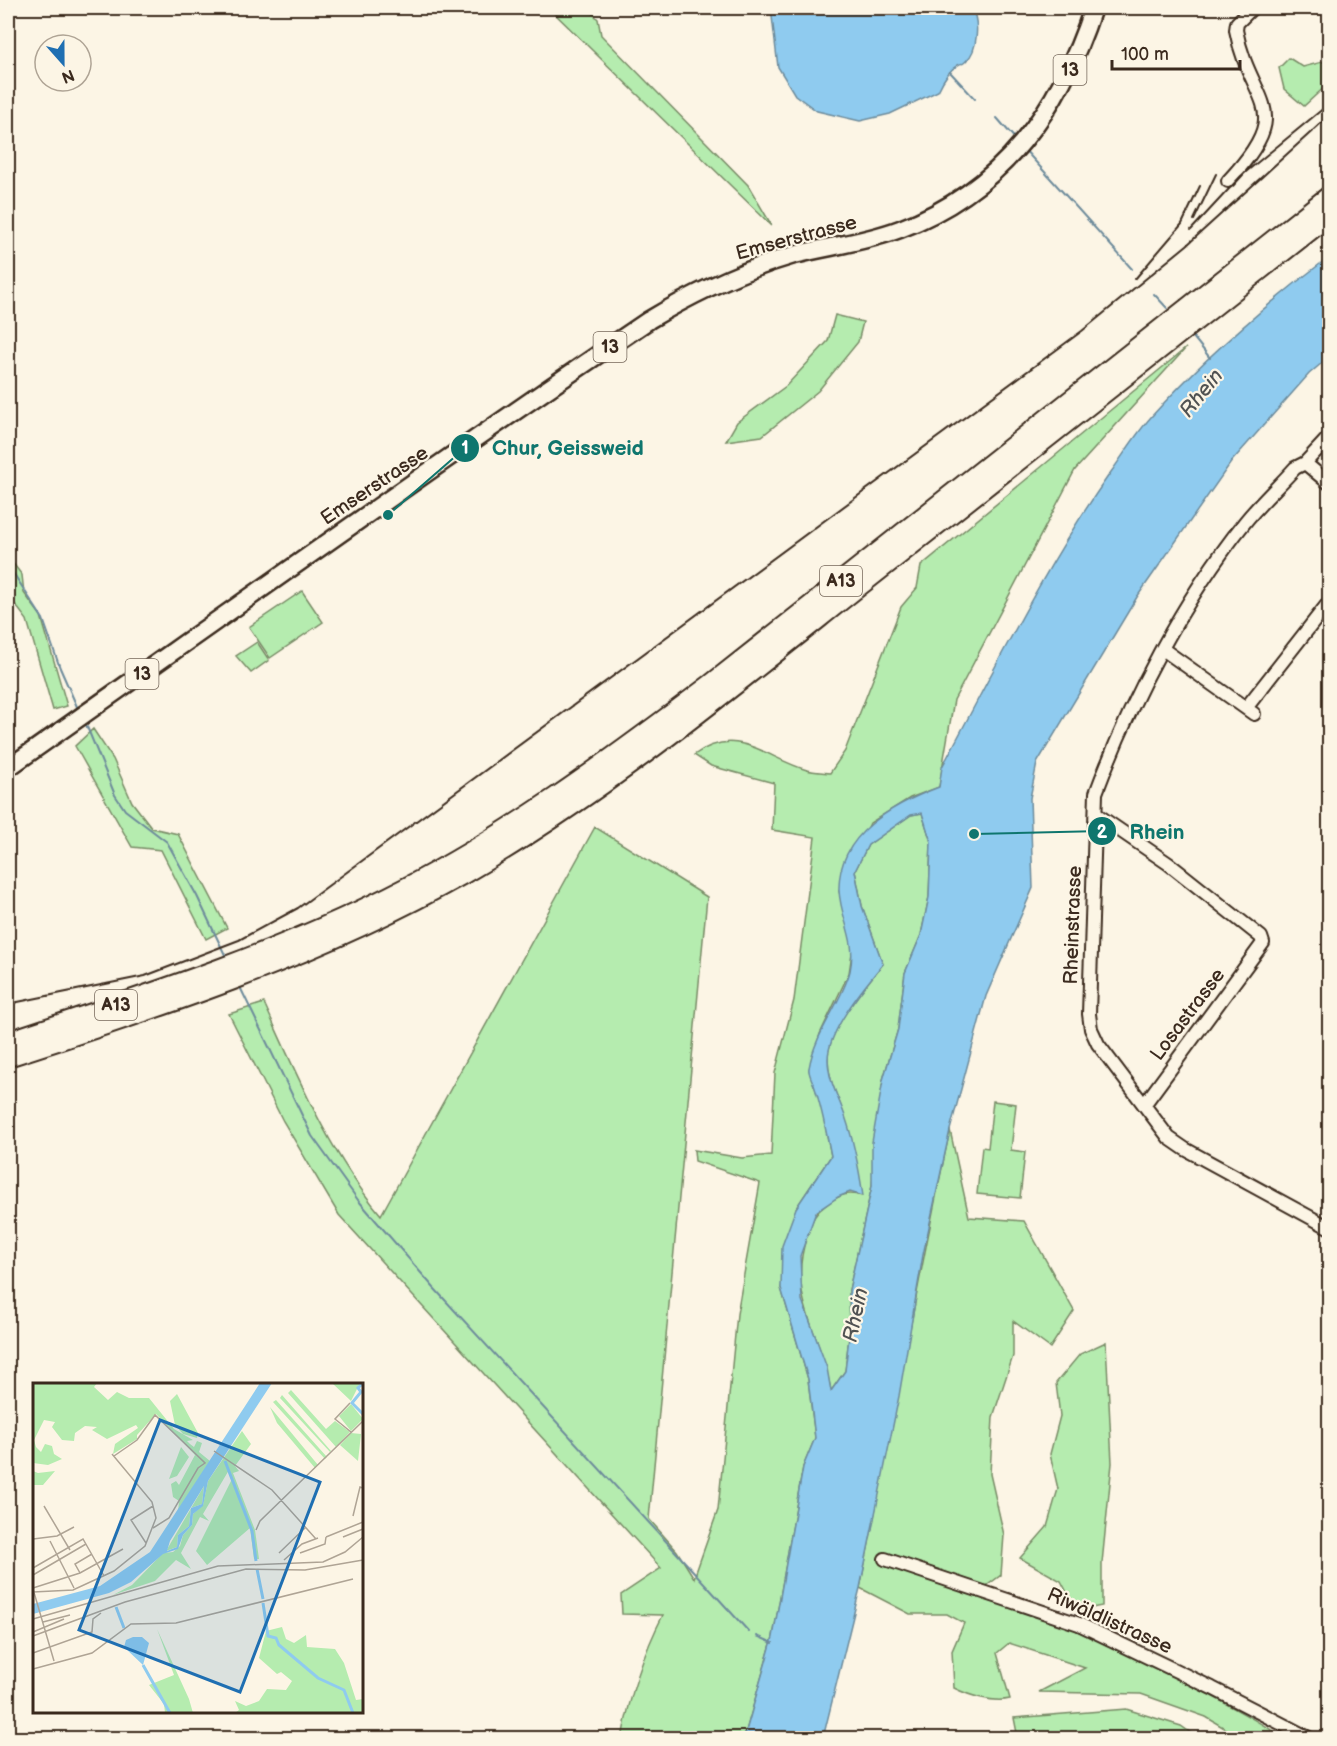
<svg xmlns="http://www.w3.org/2000/svg" width="1337" height="1746" font-family="'Balsamiq Sans',sans-serif">
<style>
.green{fill:#b5ecaf;stroke:#788b66;stroke-width:1.5}
.water{fill:#8fcbef;stroke:#6d8b9b;stroke-width:1.5;fill-rule:evenodd}
.lines{fill:none;stroke-linecap:round;stroke-linejoin:round}
.stream{stroke:#6d8b9b;stroke-width:2}
.minor-casing{stroke:#3b2a1e;stroke-width:16}
.major-casing{stroke:#3b2a1e;stroke-width:21}
.highway-casing{stroke:#3b2a1e;stroke-width:22}
.minor{stroke:#fcf5e5;stroke-width:12}
.major{stroke:#fcf5e5;stroke-width:16}
.highway{stroke:#fcf5e5;stroke-width:18}
.rail{stroke:#3b2a1e;stroke-width:2}
.labels{text-anchor:middle;stroke-width:4.5;stroke-linejoin:round;paint-order:stroke}
.shield{fill:#fcf5e5;stroke:#75675a;stroke-width:1.5}
.shield-label{font-size:18px;font-weight:bold;fill:#3b2a1e}
.street-label{font-size:20px;fill:#3b2a1e;stroke:#fcf5e5}
.water-label{font-size:21px;font-style:italic;fill:#505252;stroke:#fcf5e5}
.inset-river{fill:none;stroke:#8fcbef;stroke-width:3}
.inset-road{fill:none;stroke:#afa495;stroke-width:1.5}
.view{fill:#1f6fb2;fill-opacity:0.15;stroke:#1f6fb2;stroke-width:3}
.inset-edge{fill:none;stroke:#3b2a1e;stroke-width:3}
.leader{fill:none;stroke:#0f766e;stroke-width:2}
.callout-dot{fill:#0f766e;stroke:#fcf5e5;stroke-width:2}
.mark-label{font-size:18px;text-anchor:middle;font-weight:bold;fill:#fff}
.callout-label{font-size:21px;text-anchor:middle;font-weight:bold;fill:#0f766e;stroke:#fcf5e5;stroke-width:4.5;stroke-linejoin:round;paint-order:stroke}
</style>
<rect width="100%" height="100%" fill="#fcf5e5"/>
<filter id="ink" filterUnits="userSpaceOnUse"><feTurbulence type="fractalNoise" baseFrequency=".0167" numOctaves="2"/><feDisplacementMap in="SourceGraphic" scale="12" xChannelSelector="R" yChannelSelector="G"/><feConvolveMatrix kernelMatrix="1 2 1 2 8 2 1 2 1" color-interpolation-filters="sRGB"/></filter>
<g filter="url(#ink)">
<!-- green -->
<path class="green" d="M549 8H588L598 19 601 35 748 185 772 226Z
M1289 58 1303 67 1326 61 1329 66V83L1304 106 1284 89 1279 68Z
M835 315 863 322 858 342 818 391 762 436 726 441 737 422 786 386 828 341Z
M1186 348 1075 470 954 700 939 787 910 798 870 823 839 891 853 946 849 973 820 1034 809 1070 822 1108 831 1156 796 1208 781 1288 808 1379 815 1438 803 1467 773 1637 744 1738H622C630 1695 643 1654 663 1615L622 1614 621 1595 661 1568 339 1215 283 1121 229 1014 264 1003C298 1077 328 1151 381 1215L595 827 707 897 649 1519 677 1551 694 1578 718 1510 737 1314 760 1183 695 1161 694 1150 742 1158 771 1155 775 1073 794 1000 815 837 772 830 774 783 711 766 694 755C738 724 765 758 807 770 814 772 823 772 830 773L845 751 901 607 917 588 921 566Z
M8 557 22 575 24 593 41 616 67 706 53 710 27 620 8 595Z
M302 591 323 622 270 658 249 627Z
M257 642 269 660 251 673 236 656Z
M93 729 113 759 132 802 152 828 178 834 227 928 206 939 161 850 132 847 75 746Z
M922 813 931 842 929 897 921 935 905 973 898 1029 883 1080 872 1186 849 1290 850 1329 845 1371 831 1391C822 1334 786 1297 807 1236 812 1223 813 1214 825 1206 838 1196 846 1191 862 1196 856 1169 852 1141 844 1115 838 1095 828 1082 828 1058 828 1029 865 986 883 964L862 906 855 871 868 845 911 815Z
M993 1101 1016 1104 1011 1150 1025 1152 1020 1198 977 1194 982 1147 988 1148Z
M950 1130 969 1217 1024 1221 1074 1311 1050 1348 1013 1321V1356L993 1417 990 1474 1004 1535 1001 1575 981 1590C1085 1632 1189 1679 1285 1738H1241L1206 1717 1141 1694 1039 1692 1085 1668 1009 1643 997 1653 1010 1699C993 1703 970 1696 954 1688L952 1651 964 1623 947 1614H910L860 1588C891 1435 917 1282 950 1130Z
M1106 1342 1112 1463 1102 1563V1606L1077 1611 1061 1581 1020 1558 1047 1527 1058 1489 1050 1454 1060 1416 1056 1383 1080 1354Z
M1126 1709 1181 1726 1198 1738H1018L1014 1718Z"/>
<!-- water -->
<path class="water" d="M771 8H971C980 20 978 51 966 61 960 67 965 61 958 65 949 70 942 82 938 91L890 114 860 121 817 111 795 95 778 67Z
M1329 257V357L1309 374 1232 461 1137 597 1037 763 1030 798 1033 888 986 996 950 1130 923 1255 899 1396 860 1588 823 1738H744L773 1637 803 1467 815 1438 808 1379 781 1288 782 1246 796 1208 831 1156C826 1131 822 1108 814 1085 812 1080 808 1073 809 1068 815 1032 842 1002 850 971 857 939 841 921 839 891 837 834 894 804 939 787L942 767C996 667 1045 565 1111 472 1124 454 1136 434 1151 417 1206 356 1264 306 1329 257ZM922 813 931 842 929 897 921 935 905 973 898 1029 883 1080 872 1142V1186L849 1290 850 1329 845 1371 831 1391 827 1368 802 1300 800 1256 816 1212 838 1197 850 1192 863 1196C859 1168 854 1142 845 1116 838 1096 828 1080 828 1059 828 1030 865 986 883 964L862 906 855 871 868 845 911 815Z"/>
<g class="lines">
<!-- stream -->
<path class="stream" d="M950 72 975 99
M997 118 1017 141
M1024 149 1132 269
M1154 294 1167 308
M1193 337 1210 358
M8 565 43 619 60 668 78 709
M85 722 115 795 125 810 167 842 197 896 226 957
M240 987 312 1136 358 1200 434 1288 749 1632
M757 1636 773 1643"/>
<!-- minor casing -->
<g class="minor-casing">
<path id="minor" d="M1228 181C1298 106 1250 106 1236 30L1237 23 1252 8
M1330 436 1305 463 1295 468C1279 486 1260 503 1245 522 1183 600 1131 699 1096 793L1089 1014 1091 1029 1098 1044 1169 1138 1185 1149 1330 1228
M1305 463 1330 484
M1164 650 1254 714
M1246 708 1330 601
M1096 814 1169 864 1261 937 1263 943 1144 1105
M885 1559 1079 1624 1212 1688 1309 1738"/>
</g>
<!-- major casing -->
<g class="major-casing">
<path id="major" d="M8 768C221 618 433 466 649 320 696 292 742 270 794 255 830 246 866 242 900 229 1003 190 1060 109 1093 8"/>
</g>
<!-- highway casing -->
<g class="highway-casing">
<path id="highway" d="M8 1041C137 998 267 957 389 896 505 838 608 762 711 684L1330 195
M8 1057C164 1007 321 955 464 874 604 793 729 690 856 589 1014 465 1172 340 1330 215"/>
</g>
<!-- minor -->
<use href="#minor" class="minor"/>
<!-- major -->
<use href="#major" class="major"/>
<!-- highway -->
<use href="#highway" class="highway"/>
<!-- rail -->
<path class="rail" d="M1194 220 1216 174
M1191 230 1241 176 1330 103
M1135 279 1182 224 1200 186
M8 1004 145 976 239 940 298 908 1082 331 1187 245 1330 115"/>
</g>
</g>
<g class="labels">
<!-- shield labels -->
<g class="shield">
<rect x="1053.5" y="55" width="33" height="30" rx="4.5"/>
<rect x="593.5" y="332" width="33" height="30" rx="4.5"/>
<rect x="820" y="566" width="42" height="30" rx="4.5"/>
<rect x="125.5" y="659" width="33" height="30" rx="4.5"/>
<rect x="95" y="990" width="42" height="30" rx="4.5"/>
</g>
<g class="shield-label">
<text x="1070" y="76">13</text>
<text x="610" y="353">13</text>
<text x="841" y="587">A13</text>
<text x="142" y="680">13</text>
<text x="116" y="1011">A13</text>
</g>
<!-- street labels -->
<g class="street-label">
<text transform="translate(796 237) rotate(-15)" y="7">Emserstrasse</text>
<text transform="translate(374 485) rotate(-34)" y="7">Emserstrasse</text>
<text transform="translate(1072 925) rotate(-88)" y="7">Rheinstrasse</text>
<text transform="translate(1187 1014) rotate(-53)" y="7">Losastrasse</text>
<text transform="translate(1110 1620) rotate(24)" y="7">Riwäldlistrasse</text>
</g>
<!-- water labels -->
<g class="water-label">
<text transform="translate(1201 393) rotate(-51)" y="7">Rhein</text>
<text transform="translate(855 1315) rotate(-78)" y="7">Rhein</text>
</g>
</g>
<!-- overview -->
<g transform="translate(33 1383)">
<rect width="330" height="330" fill="#fcf5e5"/>
<path d="M0 0H64L61 4 75 17 84 9 96 15H116L141 46 160 57 154 58 157 61 161 64 164 58 169 60 166 69 177 78 145 129 146 118 140 114 138 101 143 98 146 102 162 72 123 31 104 52V56L80 71 82 61 105 45 103 42 74 56 59 47 64 44 52 43 42 50 41 58 29 57 19 44 22 39 11 37 1 57 3 64 8 69 12 61 19 63 21 71 29 76 15 82 0 80ZM299 0H327L318 18ZM258 7 293 46 302 38 317 49 303 64 255 10ZM144 11 165 50 164 55 150 51 142 42 137 18ZM249 12 298 68 297 69 247 15ZM243 17 294 74 292 76 240 19ZM318 21 330 36 318 48 306 33ZM237 24 285 82 282 85 244 40ZM209 48 218 61 202 83 206 88 200 90 222 147 226 176H221L217 145 174 182 163 168 199 96 196 87 170 131 176 138 167 134 148 170 158 186 143 177 122 198 80 212 99 202 130 170 140 169 147 163 150 152 159 142 160 131 170 122 175 98ZM318 50 328 51 325 78 307 62ZM148 64 156 74 144 93 136 96ZM0 88 5 90 22 88 10 102H0ZM171 103 169 121 158 125 156 143 145 152 144 164 133 168ZM249 244 253 256 261 260 273 252 274 264 302 266 311 280 323 317 330 316V330H202L206 327 202 318 213 323 226 318 234 306 253 307 259 298 248 289 244 291 226 275 233 248ZM124 246 156 316 160 330H132L131 321 116 302 141 292Z" fill="#b5ecaf"/>
<path d="M227 0H239L175 98 170 123 160 131 159 142 150 152 145 166 130 171 98 199 76 210 0 231V221L67 203 117 169ZM171 103 169 121 158 125 156 143 145 152 144 164 134 168 137 158ZM100 254H109L116 260 110 282 91 264 93 257Z" fill="#8fcbef" fill-rule="evenodd"/>
<path class="inset-river" d="M330 0 325 5 328 9 319 20 330 31M192 78 219 148 223 178M224 186 230 216M230 220 235 253 243 255 246 262 285 295 311 307 320 330M83 224 91 245M110 282 137 330"/>
<path class="inset-road" d="M317 20 302 36 318 49M181 68 239 107 283 156M81 73 104 57 122 32 172 80 165 85 136 135 120 145M11 123 37 167M320 133 327 104 330 105M223 147 227 138 330 38M293 154 330 139M310 154 330 146M0 156 24 153 41 144M17 158 41 205M113 160 98 137 120 123M246 170 273 144M267 170 292 161 293 154M251 177 269 161 285 155M0 185 50 156 71 193M47 190 42 181 59 171M0 192 53 161M0 205 47 190 90 166M0 206 21 278M0 209 40 207 81 188 112 163 123 135 119 119 79 71M0 236 185 183 290 179 312 169 330 154M10 239 37 232M0 249 31 236M0 253 92 219 213 186 272 187 330 177M0 270 59 249 60 236 68 230M0 286 59 270 98 241 143 240 320 196"/>
<path class="view" d="M127 37 287 99 207 309 46 247Z"/>
<rect width="330" height="330" class="inset-edge"/>
</g>
<!-- callouts -->
<path class="leader" d="M388 515L465 448M974 834L1102 831"/>
<g class="callout-dot">
<circle cx="388" cy="515" r="6"/>
<circle cx="974" cy="834" r="6"/>
<circle cx="465" cy="448" r="15"/>
<circle cx="1102" cy="831" r="15"/>
</g>
<g class="mark-label">
<text x="465" y="454">1</text>
<text x="1102" y="838">2</text>
</g>
<g class="callout-label">
<text x="568" y="455">Chur, Geissweid</text>
<text x="1157" y="839">Rhein</text>
</g>
<!-- margin -->
<rect width="1337" height="1746" fill="none" stroke="#fcf5e5" stroke-width="30"/>
<rect x="15" y="15" width="1307" height="1716" fill="none" stroke="#3b2a1e" stroke-width="2" filter="url(#ink)"/>
<!-- north arrow -->
<g transform="translate(63 63) rotate(159)"><circle r="28" fill="#fcf5e5" stroke="#afa495" stroke-width="1.5"/>
<path d="M0-4.5L10 22L0 15L-10 22Z" fill="#1f6fb2"/>
<text y="-9" font-size="16" font-weight="bold" text-anchor="middle" fill="#3b2a1e">N</text>
</g>
<!-- scale -->
<path d="M1112 60v9h128v-9" fill="none" stroke="#3b2a1e" stroke-width="3"/>
<text x="1121" y="60" font-size="18" fill="#3b2a1e" stroke="#fcf5e5" stroke-width="4.5" paint-order="stroke">100 m</text>
</svg>
